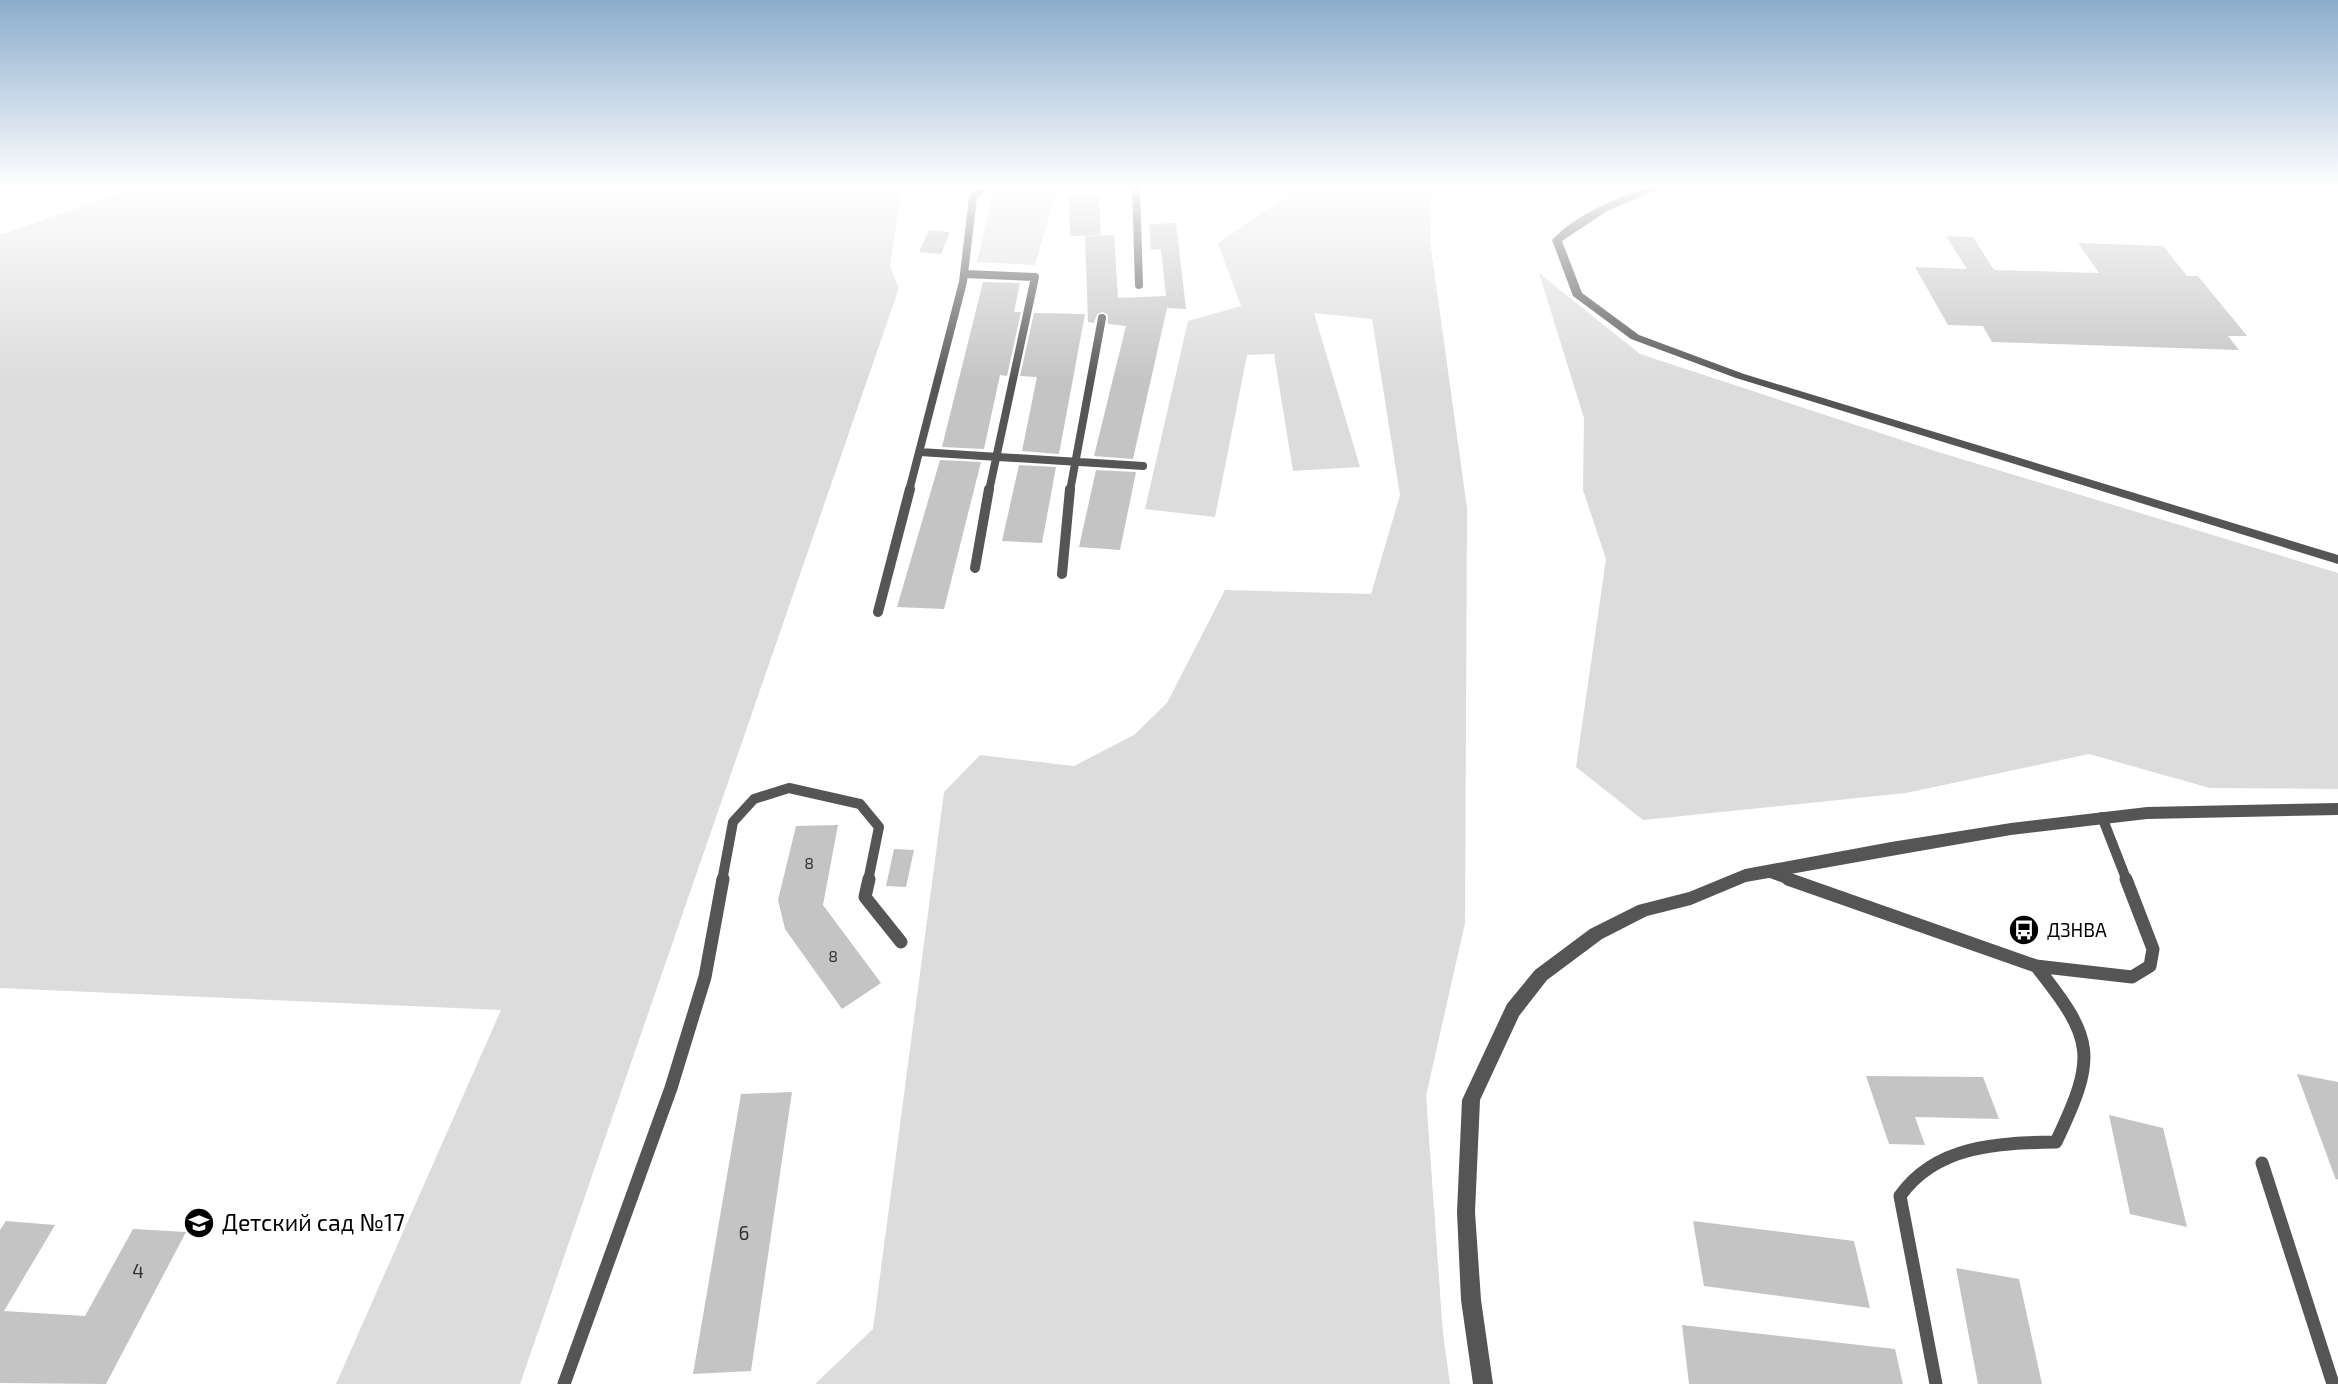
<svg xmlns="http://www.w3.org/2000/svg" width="2338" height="1384" font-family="'Exo 2',sans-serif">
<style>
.green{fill:#dcdcdc}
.building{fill:#c4c4c4}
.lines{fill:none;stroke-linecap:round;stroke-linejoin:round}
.lane-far2{stroke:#555;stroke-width:8}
.lane-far1{stroke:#555;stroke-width:10}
.lane{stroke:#555;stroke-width:13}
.street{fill:#555;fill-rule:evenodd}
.labels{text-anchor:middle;stroke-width:7;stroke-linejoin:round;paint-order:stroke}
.number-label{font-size:16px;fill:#313131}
.poi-label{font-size:19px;fill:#000;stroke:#fff;text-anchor:start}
.near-number-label{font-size:19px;fill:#313131}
.near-poi-label{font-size:23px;fill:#000;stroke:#fff;text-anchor:start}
</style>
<rect width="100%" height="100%" fill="#fff"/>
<!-- green -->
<path class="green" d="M132 188H866L901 191 890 267 899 288 520 1384H336L501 1010 0 988V235Z
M994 188H1057L1035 265 977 262Z
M1298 188H1431L1430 241 1467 508 1465 923 1426 1096 1443 1334 1450 1384H815L873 1329 944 792 980 755 1074 766 1134 735 1167 703 1225 590 1371 594 1400 495 1372 319 1314 313 1360 467 1293 471 1274 354 1247 355 1215 517 1145 509 1188 321 1241 306 1218 243Z
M1539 273 1640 354 1935 451 2338 573V789L2210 788 2089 754 1906 793 1643 820 1576 767 1606 559 1583 490 1584 418Z"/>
<!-- building -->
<path class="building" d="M1099 195 1101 235 1070 236 1069 196Z
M1176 223 1186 309 1167 308 1133 459 1094 456 1126 326 1108 324V315L1103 312 1097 314 1094 323 1088 322 1085 236 1114 235 1118 298 1166 296 1161 249 1151 250 1149 224Z
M929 230 950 232 941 254 919 252Z
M1946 236 1973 237 1994 270 2099 273 2078 243 2163 246 2187 276H2198L2247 336H2228L2239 350 1992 342 1983 326 1948 325 1915 267 1967 269Z
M983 282 1020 283 1014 312H1021L1007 376 1000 375 984 449 942 447Z
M1034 313 1085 314 1059 454 1022 451 1037 377 1020 376Z
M940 460 981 462 944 609 897 607Z
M1019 465 1056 467 1042 543 1002 541Z
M1096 470 1136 472 1120 550 1079 547Z
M838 825 823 905 881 983 842 1009 785 929 778 900 796 826Z
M894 849 914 850 906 887 886 886Z
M2297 1074 2338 1082V1179L2336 1180Z
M1866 1076 1983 1077 1999 1119 1915 1117 1925 1145 1889 1144Z
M792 1092 751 1371 693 1374 741 1094Z
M2109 1115 2163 1128 2187 1227 2130 1214Z
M6 1221 55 1225 4 1311 85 1316 133 1229 186 1232 106 1384 0 1383V1230Z
M1693 1221 1854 1241 1870 1308 1704 1286Z
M1956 1268 2019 1279 2042 1384H1978Z
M1682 1325 1895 1349 1903 1384H1689Z"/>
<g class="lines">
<!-- lane-far2 -->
<path class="lane-far2" d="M1136 188 1139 285
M964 274 1035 277 989 491
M920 452 1143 466
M909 491 963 282 973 198 981 188
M1070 491 1102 318"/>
<!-- lane-far1 -->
<path class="lane-far1" d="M975 568 989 489
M1062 574 1070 489
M878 612 910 489
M2102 817 2127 881
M1768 872 1793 881
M722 881 733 822 754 799 789 788 860 804 879 827 868 881"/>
<!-- lane -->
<path class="lane" d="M869 879 865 897 901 942
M1788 879 2036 966 2132 977 2150 966 2153 949 2126 879
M2262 1163 2333 1384
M564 1384 671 1088 705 977 723 879
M1936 1384 1900 1196C1936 1145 1998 1143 2056 1142 2097 1056 2095 1040 2036 966"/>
<!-- street -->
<path class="street" d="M1646 188H1661L1607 211 1562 241 1582 293 1639 335 1744 374 2338 555V564L1736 378 1631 339 1573 296 1552 240C1576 215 1613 199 1646 188Z
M2338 803V815L2147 819 2011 835 1891 856 1746 882 1691 905 1647 916 1602 939 1547 980 1519 1016 1480 1100 1475 1212 1481 1300 1493 1384H1473L1461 1300 1457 1212 1462 1100 1507 1004 1535 970 1590 929 1638 905 1689 892 1745 869 1891 842 2011 823 2147 807Z"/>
</g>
<!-- sky -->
<linearGradient id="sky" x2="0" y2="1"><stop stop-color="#8cadcc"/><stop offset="0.49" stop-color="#fff"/><stop offset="1" stop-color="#fff" stop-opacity="0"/></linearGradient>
<rect width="2338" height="382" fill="url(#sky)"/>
<!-- icons -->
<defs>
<g id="bus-disc" transform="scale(1.575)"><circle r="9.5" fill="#000" stroke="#fff"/><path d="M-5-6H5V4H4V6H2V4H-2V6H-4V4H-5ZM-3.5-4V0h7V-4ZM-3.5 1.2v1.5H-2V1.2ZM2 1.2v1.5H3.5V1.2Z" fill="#fff"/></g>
<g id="school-disc" transform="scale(1.575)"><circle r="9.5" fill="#000" stroke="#fff"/><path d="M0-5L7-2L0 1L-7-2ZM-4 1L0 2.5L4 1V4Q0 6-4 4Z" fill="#fff"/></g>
</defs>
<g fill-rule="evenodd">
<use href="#bus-disc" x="2024" y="930"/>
<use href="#school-disc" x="199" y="1223"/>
</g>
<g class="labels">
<!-- number labels -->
<g class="number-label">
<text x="809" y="869">8</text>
<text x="833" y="962">8</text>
</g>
<!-- poi labels -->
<g class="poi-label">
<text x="2047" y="937">ДЗНВА</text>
</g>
<!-- near-number labels -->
<g class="near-number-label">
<text x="744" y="1240">6</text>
<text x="138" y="1278">4</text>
</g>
<!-- near-poi labels -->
<g class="near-poi-label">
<text x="222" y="1231">Детский сад №17</text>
</g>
</g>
</svg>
